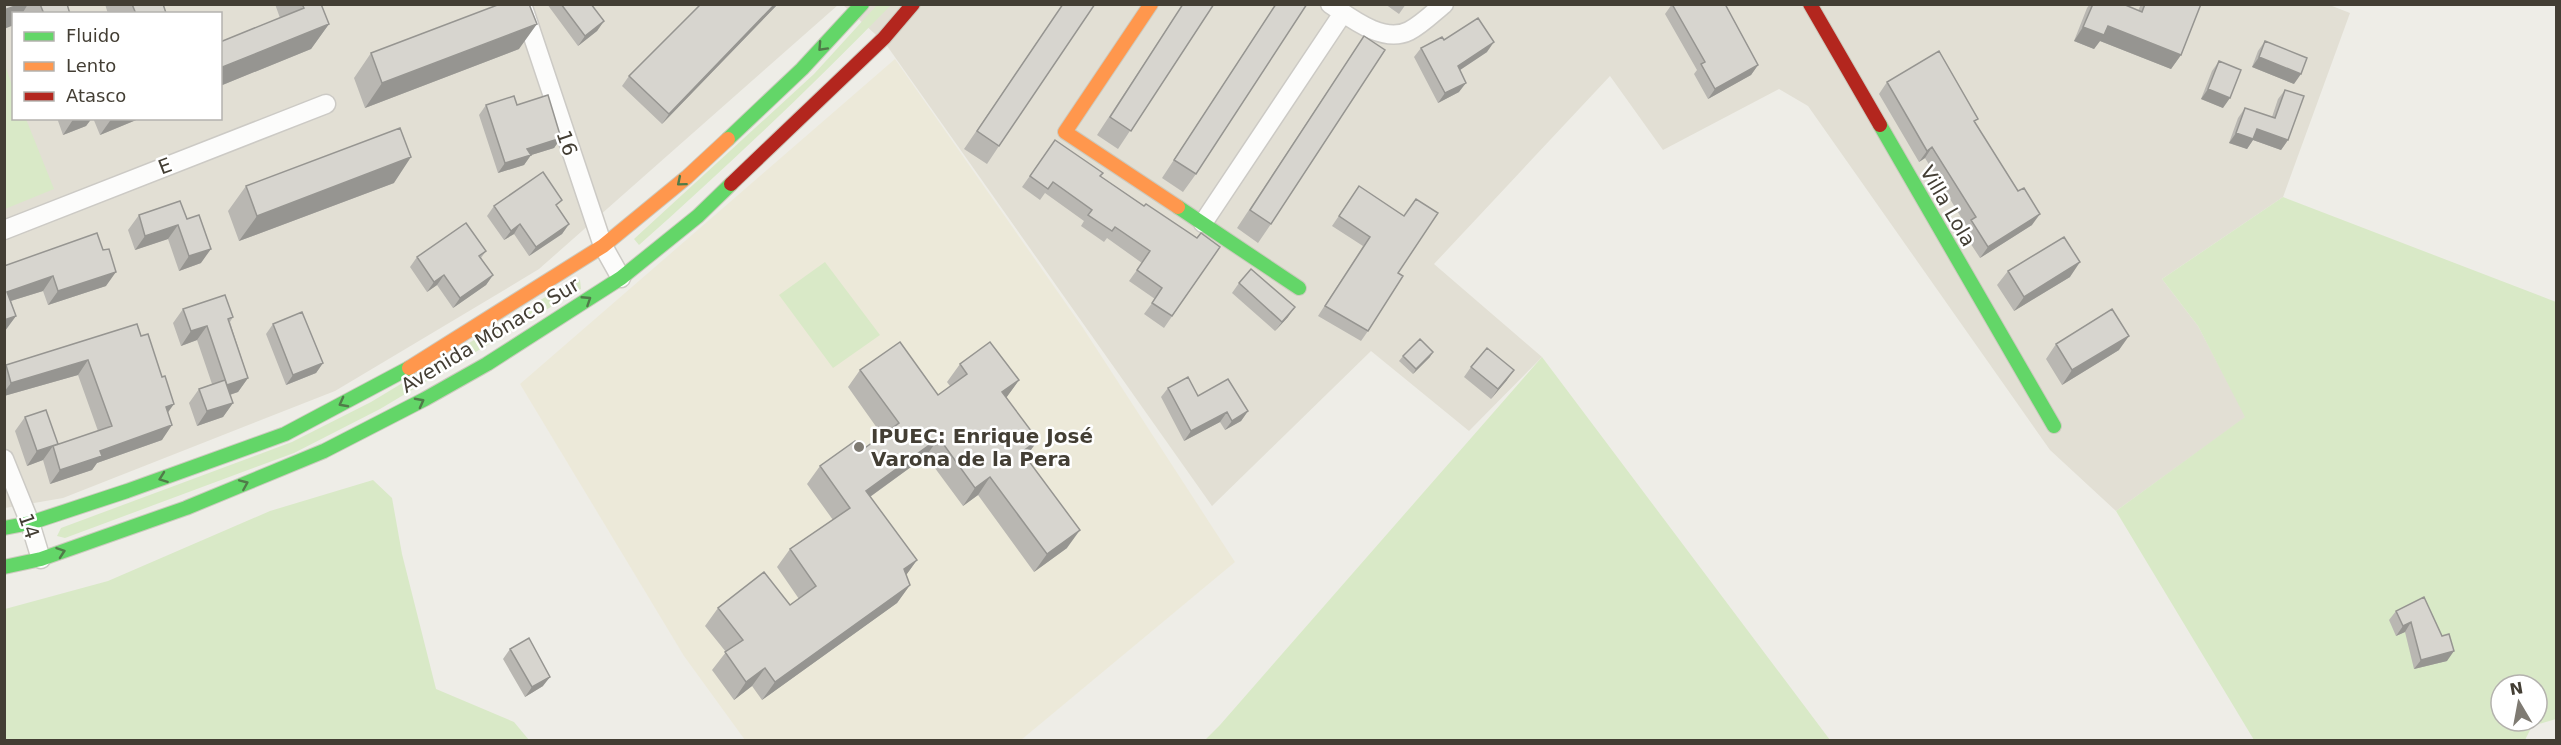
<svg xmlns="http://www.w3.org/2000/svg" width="2561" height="745" font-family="'DejaVu Sans',sans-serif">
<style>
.residential{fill:#e2dfd4;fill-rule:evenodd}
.education{fill:#ece9d9}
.green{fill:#d9e9c7;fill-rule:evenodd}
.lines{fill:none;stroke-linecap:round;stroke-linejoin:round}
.street-casing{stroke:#cccac5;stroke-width:21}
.fast-casing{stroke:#cccabe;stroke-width:16}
.slow-casing{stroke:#cccabe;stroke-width:16}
.jam-casing{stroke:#cccabe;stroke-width:16}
.street{stroke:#fcfcfb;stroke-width:18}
.fast{stroke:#63d668;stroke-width:14}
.slow{stroke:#ff974d;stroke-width:14}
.jam{stroke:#b3261e;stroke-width:14}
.wall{fill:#b9b7b2}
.shaded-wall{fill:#969591}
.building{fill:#d7d5cf;stroke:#969591;stroke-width:1.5}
.oneway{stroke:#507b49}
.poi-dot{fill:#7f7b73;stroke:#fff;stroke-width:2}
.labels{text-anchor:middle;stroke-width:5;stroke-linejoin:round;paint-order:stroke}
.street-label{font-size:20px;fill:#433e34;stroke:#fff}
.poi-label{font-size:20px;font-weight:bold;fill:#433e34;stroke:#fff;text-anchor:start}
</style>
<rect width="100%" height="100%" fill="#eeede7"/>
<!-- residential -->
<path class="residential" d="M2327 4 2350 13 2283 197 2162 279 2198 326 2246 417 2116 511 2050 450 1808 106 1779 89 1663 150 1610 76 1434 264 1542 357 1469 431 1371 351 1212 506 885 43 843 5Z
M5 5H838L539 269 506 289 335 391 63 498 5 508ZM14 14H220V118H14Z"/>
<!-- education -->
<path class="education" d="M895 59 1083 328 1235 562 1021 740H745L684 656 520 384Z"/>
<!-- green -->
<path class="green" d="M877 5H891C810 88 726 168 639 245L634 239 814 74Z
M5 65 13 88 14 118 26 119 54 189 5 209Z
M2283 197 2556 302V719L2532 726 2525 740H2254L2116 511 2245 417 2198 326 2162 279ZM2501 685H2537V721H2501Z
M825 262 880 335 833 368 779 295Z
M577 278 580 280 581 289 380 409 294 453 65 538 57 536 61 528 292 442 371 402Z
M1542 357 1830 740H1205L1220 725Z
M373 480 392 498 402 554 436 689 514 722 529 740H5V609L108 581 270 511Z"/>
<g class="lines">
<!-- street casing -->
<g class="street-casing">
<path id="street" d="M522 4 603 246 621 278
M1330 4C1351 18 1383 44 1409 31 1421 25 1433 13 1444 4
M1203 223 1343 13
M4 230 326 104
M4 459 30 523 41 559"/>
</g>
<!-- fast casing -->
<g class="fast-casing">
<path id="fast" d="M1880 125 2054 426
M728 139 802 69 862 4
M1178 207 1299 288
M4 528 30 523 127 491 285 434 409 368
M4 567 41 559 186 508 324 451 425 399 487 364 621 278 698 216 731 184"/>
</g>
<!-- slow casing -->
<g class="slow-casing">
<path id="slow" d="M1151 4 1065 132 1178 207
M409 368 603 246 687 177 728 139"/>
</g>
<!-- jam casing -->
<g class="jam-casing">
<path id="jam" d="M1810 4 1880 125
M731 184 884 38 913 4"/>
</g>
<!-- street -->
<use href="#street" class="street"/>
<!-- fast -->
<use href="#fast" class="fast"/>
<!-- slow -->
<use href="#slow" class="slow"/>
<!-- jam -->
<use href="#jam" class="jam"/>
</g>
<!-- wall -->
<path class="wall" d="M4 4H67L70 14H14L13 26Z
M105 4H163L165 14H108Z
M275 4H321L329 24 311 49 220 86V42L280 18Z
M547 4H591L604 21 597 31 578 46Z
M701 4H778L662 124 622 86 629 76Z
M1063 4 999 146 987 164 964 149Z
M1183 4H1214L1118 149 1097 135Z
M1276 4 1196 174 1183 192 1162 178Z
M1385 4H1406L1399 14Z
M1672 4H1725L1758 65 1751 75 1708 99 1694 74 1697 70 1665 14Z
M2090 4H2123L2138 11 2141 4H2201L2181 55 2171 69 2100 41 2094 49 2074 41 2087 8Z
M1364 36 1271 224 1258 243 1237 228Z
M1444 40 1487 52 1460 70 1459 92 1438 103 1414 57 1421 48Z
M2265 41 2294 84 2252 67 2258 51Z
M519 49 365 108 354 78 371 53Z
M2219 61 2223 108 2201 99 2212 71Z
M1887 82 1975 123 2032 225 1980 258 1963 232 1967 227 1925 158 1919 162 1879 94Z
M2285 90 2288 140 2281 150 2253 140 2247 149 2229 143 2238 118 2245 108 2272 117 2278 99Z
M486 105H517L561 138 554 148 531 155 524 165 498 173 479 115Z
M57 118H92L86 126 63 135Z
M93 118H141L100 135Z
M1055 140 1100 176 1144 206 1197 238 1220 247 1164 328 1144 314 1155 299 1129 281 1142 263 1107 238 1104 242 1081 226 1084 221 1045 193 1040 200 1022 187Z
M394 183 239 241 228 211 246 186Z
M1359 186 1398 273 1368 331 1361 341 1318 316 1363 246 1332 226Z
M180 201 201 263 179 271 168 239 135 250 128 230 139 215Z
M494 206 558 207 569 224 562 234 529 256 514 234 504 240 487 216Z
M486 251 481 258 493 275 486 285 453 308 437 285 427 292 410 267 417 257Z
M4 266 106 286 48 305 43 291 11 301 16 316 4 331Z
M2008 271 2070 277 2014 311 1997 285Z
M1239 283 1288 317 1275 331 1232 293Z
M183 309 233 317 230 322 248 378 238 392 230 395 233 403 223 417 197 426 189 403 199 389 212 384 197 340 181 346 173 323Z
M137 324 168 412 162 440 97 463 92 470 50 484 43 460 27 466 15 431 25 417 58 445 98 431 78 375 4 396V366L6 365Z
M273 324 323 363 316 373 286 385 266 334Z
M2056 344 2119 350 2062 385 2046 359Z
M1403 356 1430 357 1413 374 1399 361Z
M960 364 1019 380 1006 398 1038 440 1026 457 1067 548 1034 572 978 495 963 506 926 456 870 497 917 560 906 575 910 585 897 603 762 700 752 686 734 700 712 670 726 652 705 626 718 608 790 605 799 599 777 567 790 549 833 520 807 484 820 466 862 450 882 435 848 387 860 370 938 395 950 386 947 382Z
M1471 367 1507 380 1491 399 1464 377Z
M1168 388 1198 396 1248 411 1241 421 1225 430 1220 422 1184 441 1161 397Z
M2424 597 2447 661 2414 669 2405 632 2396 636 2389 620 2396 611Z
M510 649 543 686 525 697 503 659Z"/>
<!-- shaded-wall -->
<path class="shaded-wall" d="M21 4H28L22 14H14V25L4 29V10Z
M775 4H778L662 124 669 114Z
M604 21 597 31 578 46 585 36Z
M329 24 311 49 220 86V68Z
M537 24 519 49 365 108 382 83Z
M2108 26 2181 55 2171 69 2100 41 2094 49 2074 41 2083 27Z
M1494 42 1487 52 1451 76 1458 66Z
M2259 57 2301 74 2294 84 2252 67Z
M1758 65 1751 75 1708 99 1715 89Z
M1466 83 1459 92 1438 103 1445 93Z
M2208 89 2230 98 2223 108 2201 99Z
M74 118H92L86 126 63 135Z
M112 118H141L100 135Z
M2257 129 2288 140 2281 150 2253 140 2247 149 2229 143 2236 133Z
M561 138 554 148 525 157 531 155 524 165 498 173 505 163 527 149Z
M1932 147 1925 158 1919 162 1927 151Z
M411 157 394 183 239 241 257 216Z
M2040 214 2032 225 1980 258 1988 247Z
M520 224 514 234 504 240 511 231Z
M569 224 562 234 529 256 536 247Z
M178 225 168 239 135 250 145 236Z
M211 249 201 263 179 271 189 256Z
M2080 262 2070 277 2014 311 2024 297Z
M116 272 106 286 48 305 58 291Z
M444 275 437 285 427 292 434 282Z
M493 275 486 285 453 308 460 298Z
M53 276 43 291 4 303 7 292Z
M1295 307 1288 317 1275 331 1282 322Z
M16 316 5 331H4V320Z
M207 326 197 340 181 346 191 331Z
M2129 336 2119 350 2062 385 2072 370Z
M1433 352 1430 357 1413 374 1416 369Z
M88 360 78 375 4 396V392L11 383Z
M323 363 316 373 286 385 293 375Z
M1514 370 1507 380 1491 399 1498 389Z
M248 378 238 392 217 399 227 385Z
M1019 380 1006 398 1002 392Z
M233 403 223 417 197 426 207 411Z
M174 404 164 418 166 407Z
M1248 411 1241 421 1225 430 1232 421Z
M1227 412 1220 422 1184 441 1191 431Z
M172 425 162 440 97 463 92 470 50 484 60 470 100 451Z
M939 438 926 456 853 509 866 491Z
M1038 440 1025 458 1022 452Z
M53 446 43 460 27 466 37 451Z
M990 477 978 495 963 506 975 488Z
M1080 530 1067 548 1034 572 1047 554Z
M917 560 904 578V569Z
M910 585 897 603 762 700 775 682Z
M2411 622 2405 632 2396 636 2403 626Z
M2454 651 2447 661 2414 669 2421 660Z
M765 668 752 686 734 700 746 682Z
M550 677 543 686 525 697 532 687Z"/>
<!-- building -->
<path class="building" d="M4 4H21L4 10Z
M40 4H67L70 14H44Z
M132 4H163L166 13 136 14Z
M302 4H321L329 24 220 68V42L304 8Z
M500 4H529L537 24 382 83 371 53Z
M561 4H591L604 21 585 36Z
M701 4H775L669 114 629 76Z
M1063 4H1095L999 146 977 131Z
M1183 4H1214L1131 131 1110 117Z
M1276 4H1307L1196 174 1174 160Z
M1672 4H1725L1758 65 1715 89 1701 64 1705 62Z
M2093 4H2123L2142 12 2145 4H2201L2181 55 2108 26 2104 35 2083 27Z
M1478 18 1494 42 1458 66 1466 83 1445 93 1421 48 1442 37 1444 40Z
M1364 36 1385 50 1271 224 1250 210Z
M2265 41 2307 58 2301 74 2259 57Z
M1939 51 1978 119 1974 121 2018 191 2024 188 2040 214 1988 247 1971 220 1976 217 1932 147 1927 151 1887 82Z
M2219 61 2241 70 2230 98 2208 89Z
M2285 90 2304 96 2288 140 2257 129 2253 139 2236 133 2245 108 2275 118Z
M548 95 561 138 527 149 531 155 505 163 486 105 514 96 517 105Z
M400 128 411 157 257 216 246 186Z
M1055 140 1103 173 1100 176 1144 206 1146 204 1197 238 1201 233 1220 247 1172 316 1152 303 1162 288 1137 270 1150 251 1115 227 1112 231 1088 215 1092 210 1053 182 1048 189 1030 176Z
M543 172 562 200 556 205 569 224 536 247 520 224 511 231 494 206Z
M1359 186 1404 216 1416 199 1438 213 1398 273 1403 276 1368 331 1325 306 1370 237 1339 216Z
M180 201 187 219 199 215 211 249 189 256 178 225 145 236 139 215Z
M466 223 486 251 479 256 493 275 460 298 444 275 434 282 417 257Z
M97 233 103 250 109 249 116 272 58 291 53 276 7 292 16 316 4 320V266Z
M2064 237 2080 262 2024 297 2008 271Z
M1251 269 1295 307 1282 322 1239 283Z
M225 295 233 317 228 319 248 378 227 385 207 326 191 331 183 309Z
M2112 309 2129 336 2072 370 2056 344Z
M302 312 323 363 293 375 273 324Z
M137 324 141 336 148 334 162 377 165 376 174 404 166 407 172 425 100 451 102 456 60 470 53 446 112 426 88 360 11 383 6 365Z
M1420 339 1433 352 1416 369 1403 356Z
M900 342 938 395 967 374 960 364 990 342 1019 380 1002 392 1038 440 1022 452 1080 530 1047 554 990 477 975 488 939 438 866 491 917 560 904 569 910 585 775 682 765 668 746 682 725 652 743 640 718 608 764 572 790 605 816 586 790 549 850 508 820 466 855 441 862 450 899 423 860 370Z
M1487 348 1514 370 1498 389 1471 367Z
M1188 377 1198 396 1228 379 1248 411 1232 421 1227 412 1191 431 1168 388Z
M225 380 233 403 207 411 199 389Z
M46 410 58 444 37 451 25 417Z
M2424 597 2442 636 2449 634 2454 651 2421 660 2411 622 2403 626 2396 611Z
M529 638 550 677 532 687 510 649Z"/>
<!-- one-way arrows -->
<defs><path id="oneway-chevron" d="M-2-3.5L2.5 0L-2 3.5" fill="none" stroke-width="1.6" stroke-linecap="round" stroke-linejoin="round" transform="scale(1.5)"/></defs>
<g class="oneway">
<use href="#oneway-chevron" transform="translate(822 47) rotate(133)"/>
<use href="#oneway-chevron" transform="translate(681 182) rotate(140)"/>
<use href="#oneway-chevron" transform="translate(587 300) rotate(-33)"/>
<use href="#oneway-chevron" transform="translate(420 402) rotate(-28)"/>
<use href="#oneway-chevron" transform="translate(343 403) rotate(152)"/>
<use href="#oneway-chevron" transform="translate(163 478) rotate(160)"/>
<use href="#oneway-chevron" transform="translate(244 484) rotate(-23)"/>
<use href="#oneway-chevron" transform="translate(61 552) rotate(-19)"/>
</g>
<!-- markers -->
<circle class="poi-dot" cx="859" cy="447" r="6"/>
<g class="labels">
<!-- street labels -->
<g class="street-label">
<text transform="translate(567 143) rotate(71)" y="7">16</text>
<text transform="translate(165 166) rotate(-21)" y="7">E</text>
<text transform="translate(1948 206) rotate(60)" y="7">Villa Lola</text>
<text transform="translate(490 335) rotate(-31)" y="7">Avenida Mónaco Sur</text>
<text transform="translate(29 526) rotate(71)" y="7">14</text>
</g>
<!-- poi labels -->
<g class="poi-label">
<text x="871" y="443">IPUEC: Enrique José<tspan x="871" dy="23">Varona de la Pera</tspan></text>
</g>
</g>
<!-- border -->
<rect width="2561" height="745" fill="none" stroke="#433e34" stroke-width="12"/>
<!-- legend -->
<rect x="12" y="12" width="210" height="108" fill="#ffffff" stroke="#b4b2ae" stroke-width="1.5"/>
<rect x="24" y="32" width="30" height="9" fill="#63d668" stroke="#b4b2ae" stroke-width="1.5"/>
<text x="66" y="42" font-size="18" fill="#433e34">Fluido</text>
<rect x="24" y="62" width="30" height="9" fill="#ff974d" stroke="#b4b2ae" stroke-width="1.5"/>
<text x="66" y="72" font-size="18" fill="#433e34">Lento</text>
<rect x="24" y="92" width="30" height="9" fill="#b3261e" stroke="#b4b2ae" stroke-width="1.5"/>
<text x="66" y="102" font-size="18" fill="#433e34">Atasco</text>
<!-- north arrow -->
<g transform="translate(2519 703) rotate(350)"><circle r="28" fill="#ffffff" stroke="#b4b2ae" stroke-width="1.5"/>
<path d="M0-4.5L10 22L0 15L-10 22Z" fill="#7f7b73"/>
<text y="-9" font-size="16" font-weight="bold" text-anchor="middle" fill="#433e34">N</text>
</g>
</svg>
